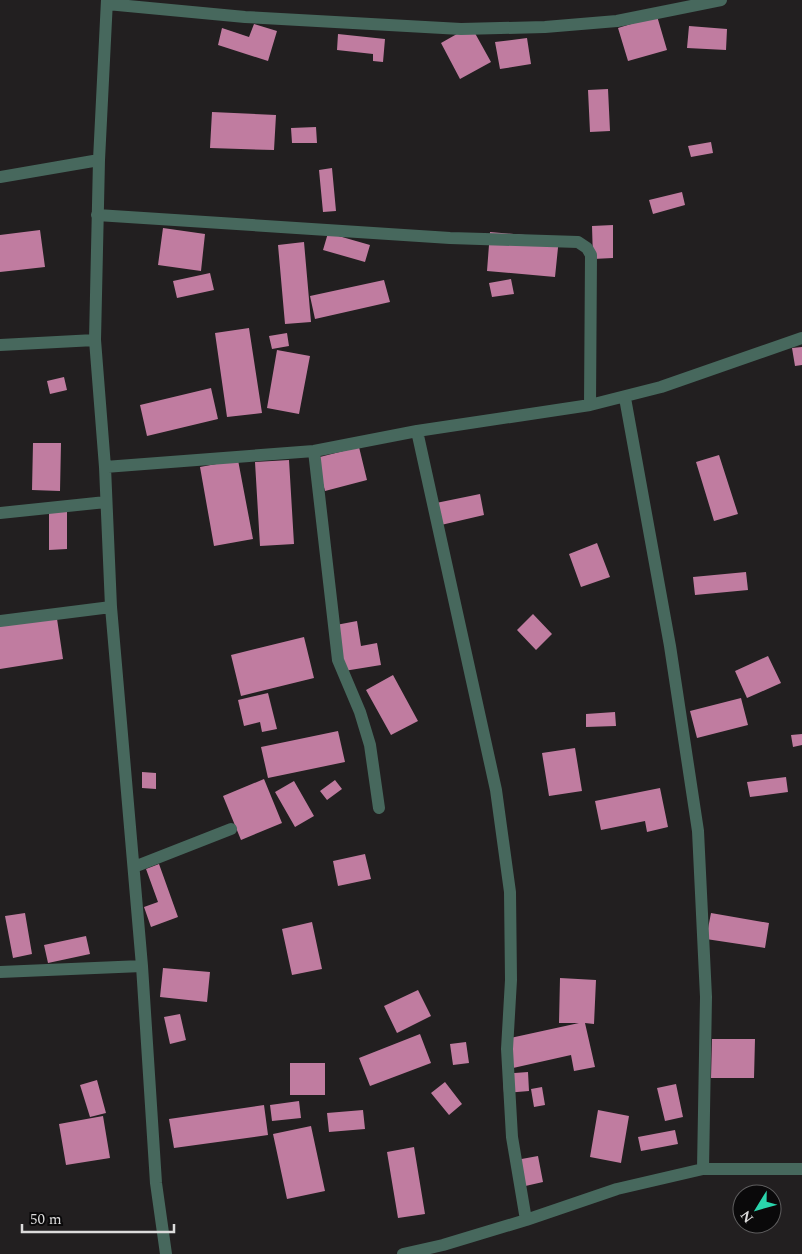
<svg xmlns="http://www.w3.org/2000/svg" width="802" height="1254" font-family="Spectral,serif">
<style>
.building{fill:#c07ca0}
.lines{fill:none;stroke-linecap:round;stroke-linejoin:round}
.minor{stroke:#47685d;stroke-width:12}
</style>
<rect width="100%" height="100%" fill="#221f20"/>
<!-- building -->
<path class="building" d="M657 16 667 50 628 61 618 28Z
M254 24 277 31 268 61 218 45 222 28 249 37Z
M471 26 491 62 460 79 441 43Z
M689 26 727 29 726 50 687 48Z
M338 34 385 39 383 62 373 61V54L337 50Z
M527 38 531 64 500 69 495 42Z
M608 89 610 131 590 132 588 90Z
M212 112 276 115 274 150 210 148Z
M316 127 317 143H292L291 128Z
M711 142 713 153 691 157 688 146Z
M332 168 336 211 323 212 319 170Z
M682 192 685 205 653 214 649 200Z
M613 225V258L593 259 592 226Z
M163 228 205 234 201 271 158 265Z
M40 230 45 267 0 272V235Z
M490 232 559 238 555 277 487 271Z
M328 233 370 245 365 262 323 250Z
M304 242 311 322 285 324 278 245Z
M210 273 214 290 177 298 173 281Z
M511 279 514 294 492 297 489 283Z
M384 280 390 302 315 319 310 296Z
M249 328 262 413 227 417 215 333Z
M287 333 289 346 272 349 269 336Z
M802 347V365L795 366 792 348Z
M277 350 310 356 299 414 267 408Z
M64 377 67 390 50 394 47 381Z
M211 388 218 419 147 436 140 405Z
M33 443H61L60 491 32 490Z
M359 447 367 480 325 491 316 458Z
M719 455 738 514 714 521 696 462Z
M238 460 253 539 214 546 200 467Z
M289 460 294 544 260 546 255 462Z
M480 494 484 515 441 525 436 503Z
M49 510H67V549L49 550Z
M597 543 610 577 581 587 569 554Z
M746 572 748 590 695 595 693 577Z
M56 612 63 659 0 669V621Z
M533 614 552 634 536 650 517 630Z
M357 621 361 646 377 643 381 665 344 671 336 625Z
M304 637 314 678 241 696 231 655Z
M768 656 781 683 747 698 735 671Z
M393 675 418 721 391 735 366 690Z
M268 693 277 729 262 732 260 722 244 726 238 700Z
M741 698 748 725 697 738 690 711Z
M615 712 616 726 586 727V714Z
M338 731 345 762 268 778 261 747Z
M802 734V745L793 747 791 735Z
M575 748 582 791 549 796 542 753Z
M142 772 156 773V789L142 788Z
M786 777 788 792 750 797 747 782Z
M264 779 282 823 241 840 223 796Z
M335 780 342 789 327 800 320 791Z
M294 781 314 816 295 827 275 792Z
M660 788 668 827 647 832 645 821 601 830 595 801Z
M365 854 371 879 338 886 333 861Z
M159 864 178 917 151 927 144 907 158 902 146 869Z
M25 913 32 954 13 958 5 916Z
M711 913 769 923 765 948 706 939Z
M312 922 322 969 292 975 282 929Z
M86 936 90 954 48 963 44 945Z
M163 968 210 972 207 1002 160 997Z
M560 978 596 980 594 1024 585 1023 595 1067 574 1071 571 1055 513 1068 506 1039 579 1023H559Z
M418 990 431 1016 397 1033 384 1006Z
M180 1014 186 1040 170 1044 164 1017Z
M420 1034 431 1063 370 1086 359 1058Z
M712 1039H755L754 1078H711Z
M466 1042 469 1063 453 1065 450 1044Z
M290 1063H325V1095H290Z
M528 1072 529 1091 504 1093 503 1074Z
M97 1080 106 1113 90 1117 80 1085Z
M445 1082 462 1104 449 1115 431 1093Z
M676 1084 683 1117 665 1121 657 1088Z
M542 1087 545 1105 534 1107 531 1089Z
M299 1101 301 1118 272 1121 270 1105Z
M264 1105 268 1135 174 1148 169 1119Z
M363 1110 365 1129 329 1132 327 1113Z
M598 1110 629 1116 621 1163 590 1157Z
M103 1116 110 1158 66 1165 59 1124Z
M311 1126 325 1191 287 1199 273 1134Z
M675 1130 678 1144 641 1151 638 1137Z
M414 1147 425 1214 398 1218 387 1152Z
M538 1156 543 1182 521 1187 516 1160Z"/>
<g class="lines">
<!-- minor -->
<path class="minor" d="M107 0 99 160 95 340 105 467 111 607 142 966 156 1183 166 1254
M107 4 245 17 461 29 545 27 617 21 721 0
M0 177 99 160
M97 215 450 238 578 242 587 248 591 255 590 405
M0 345 95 340
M625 398 670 646 698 831 706 997 703 1169
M417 431 496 790 510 892 511 980 507 1049 512 1137 526 1220
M314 451 338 660 360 712 370 745 379 808
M105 467 314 451 417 431 590 405 661 387 802 338
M0 513 106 502
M0 621 111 607
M134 867 231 829
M0 972 142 966
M403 1254 443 1245 526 1220 617 1189 703 1169H802"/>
</g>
<!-- north arrow -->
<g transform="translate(757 1209) rotate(233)"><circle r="24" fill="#0a090a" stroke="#5e5d5e"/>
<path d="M0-4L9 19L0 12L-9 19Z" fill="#2ad5ac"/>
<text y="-8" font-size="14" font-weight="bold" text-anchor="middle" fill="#dcdbdb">N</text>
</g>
<!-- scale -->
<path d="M22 1224v8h152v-8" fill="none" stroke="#dcdbdb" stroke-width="2.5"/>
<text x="30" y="1224" font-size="15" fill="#dcdbdb" stroke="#0a090a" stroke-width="4" paint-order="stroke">50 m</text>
</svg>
